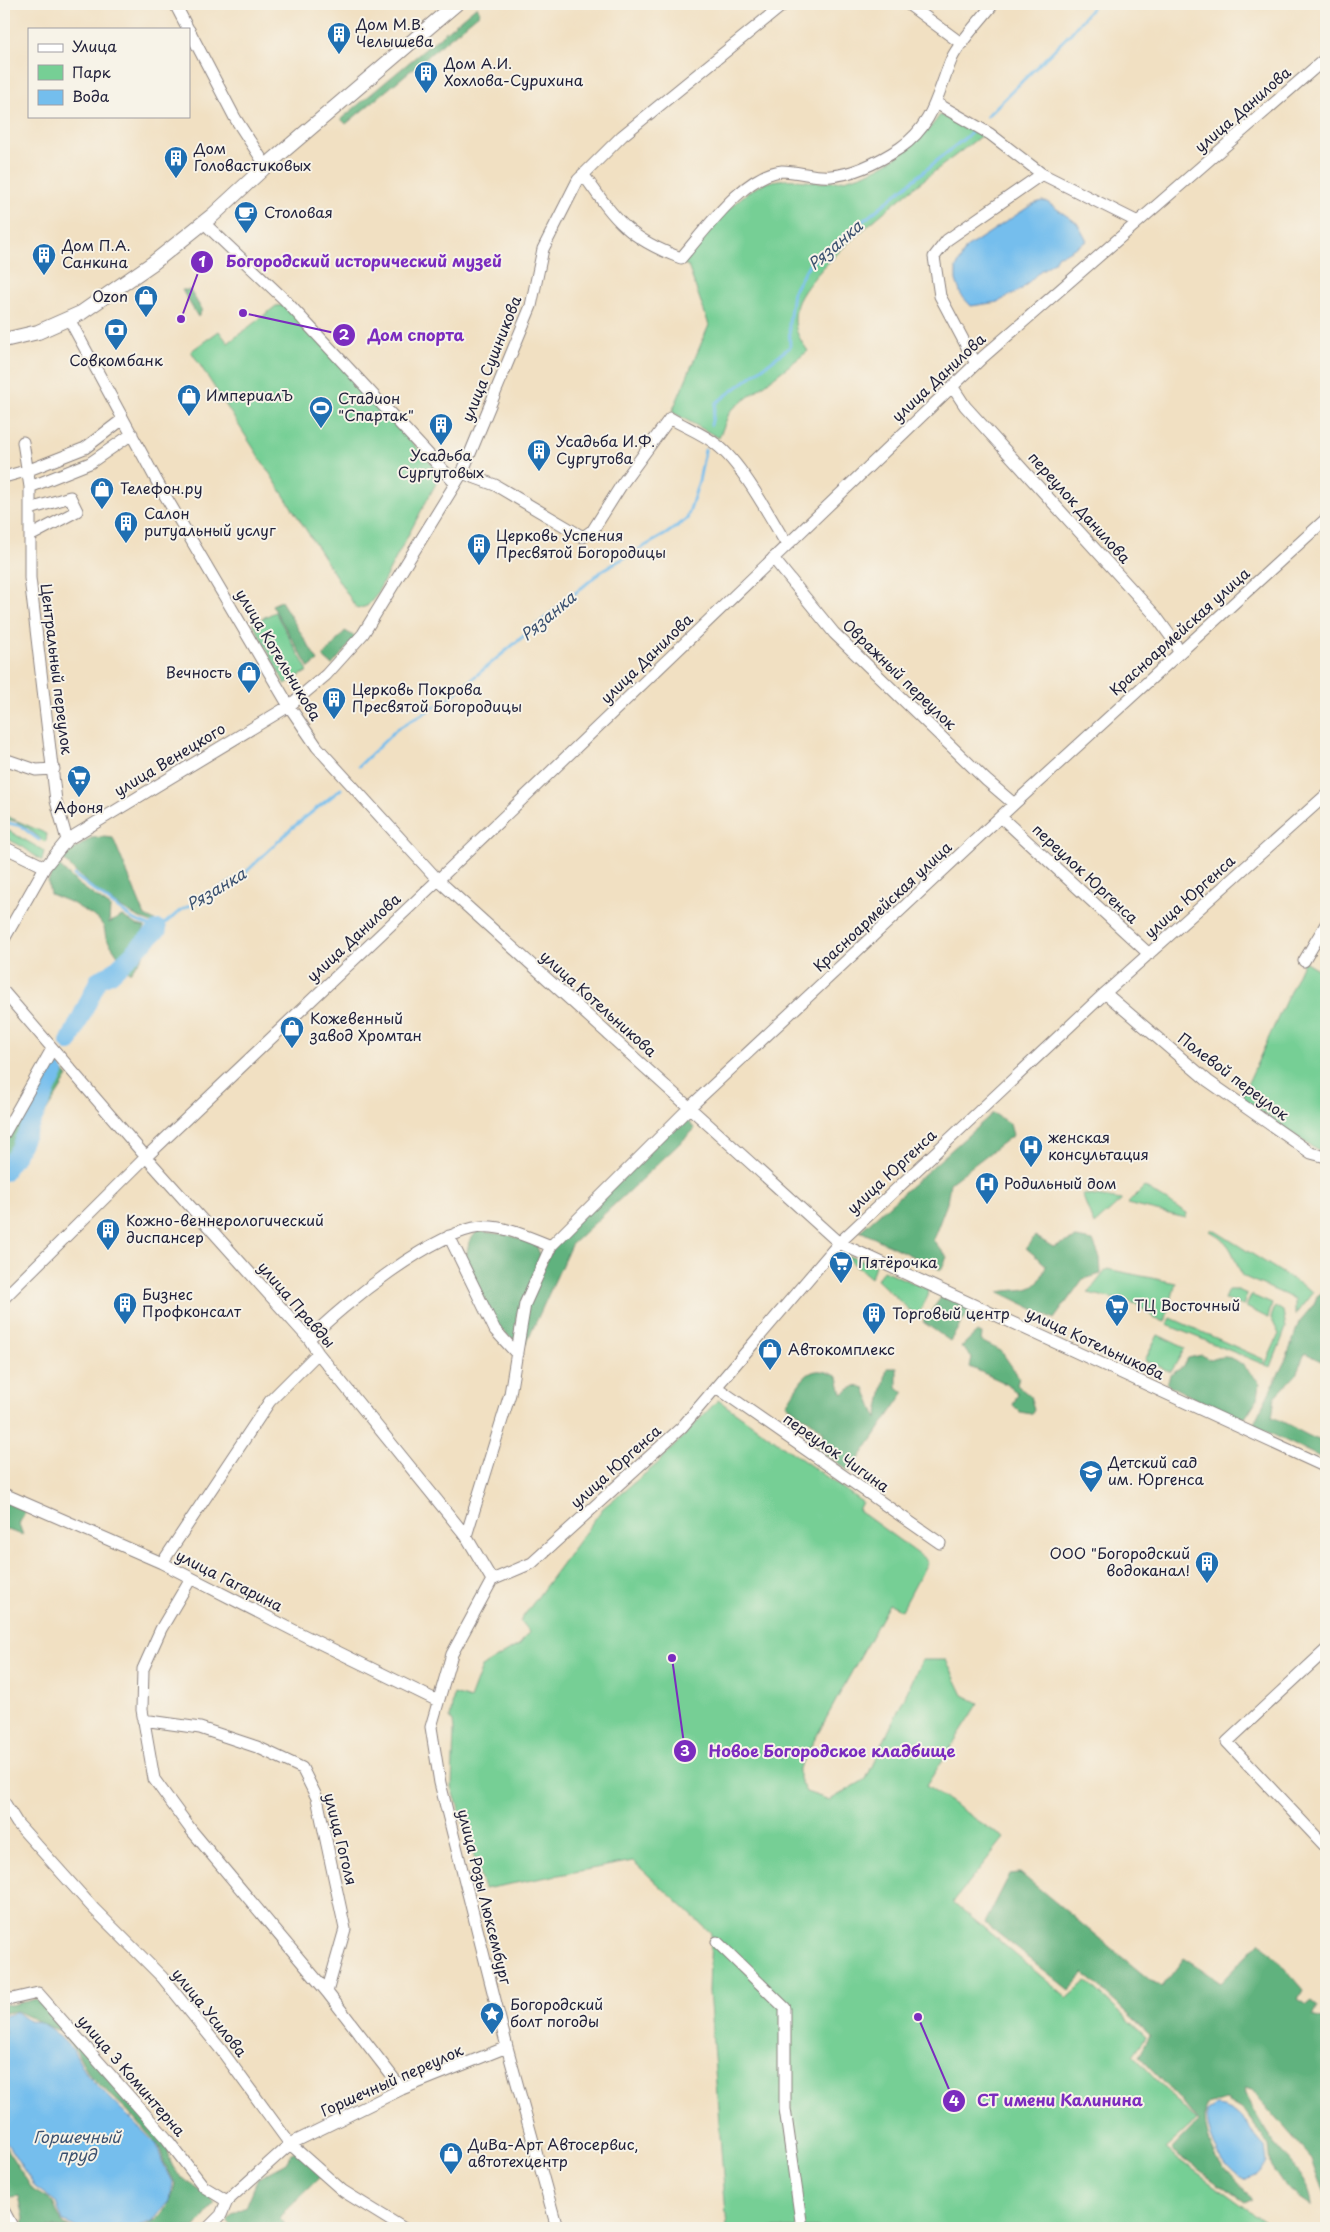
<svg xmlns="http://www.w3.org/2000/svg" width="1330" height="2232" font-family="'Playpen Sans',sans-serif">
<style>
.green{fill:#76cf95;stroke:#4c7868}
.forest{fill:#60b27e;stroke:#416a5c}
.water{fill:#74beed;stroke:#4b7094}
.lines{fill:none;stroke-linecap:round;stroke-linejoin:round}
.stream{stroke:#74beed;stroke-width:3}
.river{stroke:#74beed;stroke-width:18}
.minor-casing{stroke:#8a817e;stroke-width:13}
.major-casing{stroke:#8a817e;stroke-width:16}
.minor{stroke:#fff;stroke-width:11}
.major{stroke:#fff;stroke-width:14}
.labels{text-anchor:middle;stroke-width:4;stroke-linejoin:round;paint-order:stroke}
.poi-label{font-size:15px;fill:#22223b;stroke:#f7f3e8;text-anchor:start}
.street-label{font-size:15px;fill:#22223b;stroke:#f7f3e8}
.water-label{font-size:16px;font-style:italic;fill:#3b5170;stroke:#f7f3e8}
.leader{fill:none;stroke:#7b2cbf;stroke-width:2}
.callout-dot{fill:#7b2cbf;stroke:#f7f3e8;stroke-width:2}
.mark-label{font-size:15px;text-anchor:middle;font-weight:bold;fill:#fff}
.callout-label{font-size:16px;text-anchor:middle;font-weight:bold;fill:#7b2cbf;stroke:#f7f3e8;stroke-width:4;stroke-linejoin:round;paint-order:stroke}
</style>
<rect width="100%" height="100%" fill="#f7f3e8"/>
<filter id="ink" filterUnits="userSpaceOnUse"><feTurbulence type="fractalNoise" baseFrequency=".02" numOctaves="2"/><feDisplacementMap in="SourceGraphic" scale="10" xChannelSelector="R" yChannelSelector="G"/><feConvolveMatrix kernelMatrix="1 2 1 2 8 2 1 2 1" color-interpolation-filters="sRGB"/></filter>
<filter id="wash" filterUnits="userSpaceOnUse"><feTurbulence type="fractalNoise" baseFrequency=".0096" numOctaves="4" result="noise"/><feDisplacementMap in="SourceGraphic" scale="20" xChannelSelector="R" yChannelSelector="G"/><feGaussianBlur stdDeviation="1.12" result="paint"/><feColorMatrix in="noise" values="0 0 0 0 0 0 0 0 0 0 0 0 0 0 0 0 0 1.4 0 .05"/><feComposite in="paint" operator="in"/></filter>
<g filter="url(#wash)">
<rect width="100%" height="100%" fill="#f1e0c2"/>
<!-- green -->
<path class="green" d="M940 115 982 135C945 164 802 268 796 309 793 329 797 335 808 351L730 411 719 438 672 412 709 325 688 266 682 263C704 239 732 197 763 184 788 174 805 184 830 182 873 178 916 149 940 115Z
M287 305 441 474 375 597 367 606 357 609 191 351 219 331 228 343 276 306Z
M275 612 308 671 285 684 253 623Z
M4 815 47 834 46 841 44 842 28 828 15 821 4 819Z
M4 828 44 851 42 861 23 847 4 837Z
M1304 961 1326 974V1153L1312 1147 1241 1098Z
M1144 1187 1187 1213 1186 1218 1127 1204Z
M1082 1194 1122 1200 1094 1225Z
M1212 1229 1313 1292 1295 1315V1299L1242 1276C1232 1254 1233 1244 1210 1231Z
M842 1254 875 1265 871 1278Z
M1107 1269 1176 1283 1165 1322 1155 1319 1137 1304 1088 1293Z
M883 1270 929 1290 928 1296 917 1317 877 1280Z
M1228 1290H1238L1247 1294 1243 1306 1224 1299Z
M1251 1295 1272 1304 1268 1318 1246 1307Z
M1275 1306 1283 1311 1286 1328 1271 1367 1265 1365 1279 1334 1271 1318Z
M1171 1318 1265 1360 1263 1364 1167 1325Z
M1158 1335 1185 1348 1171 1372 1145 1360Z
M718 1400 862 1502 858 1510 928 1561 902 1610 889 1604 799 1768V1779L806 1792 830 1800 866 1779 922 1660H946L963 1695 979 1703 926 1786 1004 1838 953 1902 1067 1998 1086 1981 1146 2037 1133 2055 1196 2121 1165 2149 1265 2222 1259 2228H727L709 1991 711 1933 633 1861 484 1889 452 1787 454 1730 453 1722 450 1718 454 1694 470 1699 482 1667 520 1644 529 1632 520 1621 603 1508 657 1464Z"/>
<!-- forest -->
<path class="forest" d="M477 6 480 13 346 124 341 119Z
M182 290H190L202 310 198 317Z
M281 601 318 661 309 668 272 605Z
M345 631 356 637 332 665 323 657Z
M103 837 113 838 145 916 157 922V925C121 912 88 887 62 858L91 838Z
M56 863 78 884 110 907 109 923 122 916 136 925 145 927 136 946H140L155 933 159 935 130 973 106 938 104 927 98 919 72 903 50 894 48 882Z
M52 1058 68 1077 4 1178V1144Z
M993 1113 1010 1124 1013 1135 950 1183 947 1203 933 1240 947 1257 941 1270 860 1231Z
M684 1117 695 1129 571 1245 526 1344 523 1341 527 1305 554 1244Z
M477 1231 508 1235 536 1244 542 1260 517 1313 515 1341 498 1327 465 1261 469 1242Z
M1035 1236 1053 1247 1076 1238 1093 1241 1100 1258 1101 1274 1083 1279 1054 1319 999 1292C1025 1287 1037 1296 1046 1265L1026 1248Z
M1326 1290V1326L1323 1334 1326 1336V1351L1322 1361 1305 1353 1296 1375 1275 1397 1272 1417C1288 1423 1312 1440 1326 1442V1460L1253 1425 1287 1357 1299 1322 1314 1304 1317 1296Z
M942 1296 971 1308 950 1341 923 1322Z
M977 1332 982 1334 981 1341 1001 1351 1019 1377 1017 1385 1030 1396 1034 1409 1031 1414 1020 1412 1013 1405 1018 1393 1001 1381 970 1367 972 1357 961 1347Z
M1202 1355 1210 1360C1235 1350 1244 1367 1260 1383L1258 1398 1245 1418 1232 1417 1167 1384 1170 1375 1181 1368 1188 1358Z
M887 1368H897V1387L904 1393 850 1472 816 1447 824 1434 821 1429 786 1404C802 1381 808 1360 838 1377L842 1394 855 1386 865 1388 877 1419Z
M4 1500 26 1510 19 1524 23 1535 4 1529Z
M1020 1873 1151 1981 1162 1987 1184 1958 1221 1982 1261 1941 1303 1990 1298 1999 1307 2005 1312 2001 1318 2006 1313 2016 1326 2020V2197L1312 2159 1252 2090 1244 2088 1245 2094C1254 2110 1263 2129 1275 2144 1289 2161 1311 2182 1312 2206L1287 2189 1271 2165 1269 2146 1243 2110 1226 2100 1206 2105C1200 2142 1225 2176 1253 2198L1245 2202 1171 2150 1198 2122 1179 2098 1139 2056 1150 2035 1084 1973 1069 1990 985 1923 1010 1874Z
M36 1999 61 2026 57 2030 17 2011 4 2013V2004L11 2005Z
M66 2029 166 2144C169 2151 169 2161 173 2167 183 2183 204 2189 215 2203L195 2228H140C164 2219 170 2207 175 2183L164 2162 159 2146 127 2110 89 2075 77 2052 63 2036Z
M4 2145 33 2190 53 2202 63 2225 72 2228H23L24 2218 19 2196 10 2197 4 2193Z
M297 2150 321 2176 288 2208 280 2219 287 2228H233L226 2221 233 2214 246 2207 258 2178 286 2163 291 2154Z"/>
<!-- water -->
<path class="water" d="M1042 201 1047 202 1077 223 1087 241 1064 254 1058 255 1053 263 1040 271 1022 289 998 302 971 306 961 295 956 280V268L966 248 1033 204Z
M17 2012 29 2021 41 2022 53 2030 74 2051 87 2075 157 2145 162 2161 173 2182 170 2201 153 2221 134 2228H78L63 2222 56 2202 35 2187 4 2139V2016Z
M1215 2106C1242 2107 1248 2131 1265 2147L1267 2163 1257 2174 1244 2180C1222 2169 1206 2135 1207 2111Z"/>
<g class="lines">
<!-- stream -->
<path class="stream" d="M987 116 1071 33 1095 4
M711 425 716 403 790 347 789 323 793 292 808 266 971 133
M359 766 397 729 448 699 603 570 666 534 687 519 699 481 705 450
M4 822 21 826 39 840
M74 875 134 920 158 929 180 911 242 876 292 828 341 789"/>
<!-- river -->
<path class="river" d="M69 1042 99 979 111 974 158 929
M4 1172 16 1155 55 1073"/>
</g>
</g>
<g filter="url(#ink)">
<g class="lines">
<!-- minor casing -->
<g class="minor-casing">
<path id="minor" d="M175 4 188 29
M908 4 962 44
M189 30 235 118 266 166
M936 103 990 134 1042 174 1138 222
M583 174C615 219 627 238 681 258 704 232 744 174 782 171 798 171 815 178 831 176 855 174 880 161 900 148 934 125 937 93 952 58 960 41 981 20 993 4
M204 223 284 299 455 483
M69 319 160 487 289 706 317 747 438 880 839 1243 1326 1467
M976 364 940 296 934 257 947 240 1042 174
M952 386 965 406 1155 615 1174 641 1179 653
M23 442 30 487V578L56 801 67 840
M462 473 495 485 583 537 593 530 622 484 670 418C685 427 704 434 717 445 742 464 770 517 787 545
M4 477 29 470 85 448 123 419
M30 487 90 463 132 434
M30 536 77 511 70 497 30 509
M773 558 834 633 986 780 1014 804
M4 759 36 770 54 769
M1001 817 1149 954
M4 847 45 867
M4 939 45 867 67 840 289 706 326 675 363 634 462 473 531 306 543 249 578 180 622 136 784 4
M1304 961 1326 924
M4 992 146 1157 309 1339 318 1353 466 1536 492 1580
M1105 993 1208 1081 1311 1153 1326 1157
M4 1134 52 1049
M449 1236 495 1330 517 1354
M4 1298 146 1157 438 880 983 357 1326 58
M309 1339C342 1305 435 1231 481 1227 504 1225 530 1238 551 1246
M716 1387 940 1543
M4 1494 162 1563 297 1632 438 1701
M466 1536 510 1394 525 1304 551 1246 690 1107 1014 804 1326 519
M162 1563 270 1401 318 1353
M191 1578 161 1629 143 1669 142 1710 154 1779 192 1831 327 1992 402 2089
M492 1580 532 1563 682 1427 839 1243 1105 993 1326 795
M492 1580 452 1654 431 1727 440 1783 507 2047 557 2228
M1326 1650 1227 1742 1326 1847
M143 1720 200 1728 257 1747 302 1768 317 1798 345 1929 327 1992
M4 1802 17 1823 94 1909 162 1977 222 2051 290 2144 343 2191 403 2228
M717 1942 785 2008V2109L802 2228
M4 1998 12 1999 38 1993 166 2138 204 2187 227 2201
M4 2211 13 2228
M208 2228 221 2215 227 2201 290 2144 402 2089 507 2047"/>
</g>
<!-- major casing -->
<g class="major-casing">
<path id="major" d="M4 340 38 332 81 313 153 263 213 215 266 166 456 4"/>
</g>
<!-- minor -->
<use href="#minor" class="minor"/>
<!-- major -->
<use href="#major" class="major"/>
</g>
</g>
<!-- icons -->
<defs>
<g id="building-pin" transform="scale(1.25)"><path d="M0 17L-7.5 6A9.5 9.5 0 1 1 7.5 6Z" fill="#1f6fb2" stroke="#f7f3e8"/><path d="M-4-6H4V6H1V3H-1V6H-4ZM-2.5-4.3h1.7v1.8h-1.7ZM.8-4.3h1.7v1.8H.8ZM-2.5-1h1.7V.8h-1.7ZM.8-1h1.7V.8H.8Z" fill="#fff"/></g>
<g id="cafe-pin" transform="scale(1.25)"><path d="M0 17L-7.5 6A9.5 9.5 0 1 1 7.5 6Z" fill="#1f6fb2" stroke="#f7f3e8"/><path d="M-5.5-4.5H6V0H3Q3 3.5 0 3.5H-2.5Q-5.5 3.5-5.5 0ZM3-3.2v2h1.7v-2ZM-6 4.5H4V6H-6Z" fill="#fff"/></g>
<g id="shop-pin" transform="scale(1.25)"><path d="M0 17L-7.5 6A9.5 9.5 0 1 1 7.5 6Z" fill="#1f6fb2" stroke="#f7f3e8"/><path d="M-5-2.5h2.3a2.7 3.5 0 0 1 5.4 0H5L5.5 6h-11ZM-1.5-2.5h3a1.5 2.3 0 0 0-3 0Z" fill="#fff"/></g>
<g id="bank-pin" transform="scale(1.25)"><path d="M0 17L-7.5 6A9.5 9.5 0 1 1 7.5 6Z" fill="#1f6fb2" stroke="#f7f3e8"/><path d="M-6-4H6V4H-6ZM0-2.3a2.3 2.3 0 1 0 0 4.6a2.3 2.3 0 1 0 0-4.6Z" fill="#fff"/></g>
<g id="stadium-pin" transform="scale(1.25)"><path d="M0 17L-7.5 6A9.5 9.5 0 1 1 7.5 6Z" fill="#1f6fb2" stroke="#f7f3e8"/><path d="M0-5a6.5 5 0 1 0 0 10a6.5 5 0 1 0 0-10ZM-3.5-1.8h7v3.6h-7Z" fill="#fff"/></g>
<g id="supermarket-pin" transform="scale(1.25)"><path d="M0 17L-7.5 6A9.5 9.5 0 1 1 7.5 6Z" fill="#1f6fb2" stroke="#f7f3e8"/><path d="M-6-5.5h2.5l.6 2H6L4.5 2H-2.5L-4.4-4H-6ZM-1.5 3.2a1.3 1.3 0 1 0 .1 0ZM3 3.2a1.3 1.3 0 1 0 .1 0Z" fill="#fff"/></g>
<g id="hospital-pin" transform="scale(1.25)"><path d="M0 17L-7.5 6A9.5 9.5 0 1 1 7.5 6Z" fill="#1f6fb2" stroke="#f7f3e8"/><path d="M-5-5h3v3.5h4V-5h3V5h-3V1.5h-4V5h-3Z" fill="#fff"/></g>
<g id="school-pin" transform="scale(1.25)"><path d="M0 17L-7.5 6A9.5 9.5 0 1 1 7.5 6Z" fill="#1f6fb2" stroke="#f7f3e8"/><path d="M0-5L7-2L0 1L-7-2ZM-4 1L0 2.5L4 1V4Q0 6-4 4Z" fill="#fff"/></g>
<g id="sight-pin" transform="scale(1.25)"><path d="M0 17L-7.5 6A9.5 9.5 0 1 1 7.5 6Z" fill="#1f6fb2" stroke="#f7f3e8"/><path d="M0-6L1.8-2.2L6-1.7L2.9 1.2L3.7 5.4L0 3.3L-3.7 5.4L-2.9 1.2L-6-1.7L-1.8-2.2Z" fill="#fff"/></g>
</defs>
<g fill-rule="evenodd">
<use href="#building-pin" x="339" y="34"/>
<use href="#building-pin" x="426" y="73"/>
<use href="#building-pin" x="176" y="158"/>
<use href="#cafe-pin" x="246" y="213"/>
<use href="#building-pin" x="44" y="255"/>
<use href="#shop-pin" x="146" y="297"/>
<use href="#bank-pin" x="116" y="330"/>
<use href="#shop-pin" x="189" y="396"/>
<use href="#stadium-pin" x="321" y="408"/>
<use href="#building-pin" x="441" y="425"/>
<use href="#building-pin" x="539" y="451"/>
<use href="#shop-pin" x="102" y="489"/>
<use href="#building-pin" x="126" y="523"/>
<use href="#building-pin" x="479" y="545"/>
<use href="#shop-pin" x="249" y="673"/>
<use href="#building-pin" x="334" y="699"/>
<use href="#supermarket-pin" x="79" y="777"/>
<use href="#shop-pin" x="292" y="1028"/>
<use href="#hospital-pin" x="1031" y="1147"/>
<use href="#hospital-pin" x="987" y="1184"/>
<use href="#building-pin" x="108" y="1230"/>
<use href="#supermarket-pin" x="841" y="1263"/>
<use href="#building-pin" x="125" y="1304"/>
<use href="#supermarket-pin" x="1117" y="1306"/>
<use href="#building-pin" x="874" y="1314"/>
<use href="#shop-pin" x="770" y="1350"/>
<use href="#school-pin" x="1091" y="1472"/>
<use href="#building-pin" x="1207" y="1563"/>
<use href="#sight-pin" x="492" y="2014"/>
<use href="#shop-pin" x="451" y="2154"/>
</g>
<g class="labels">
<!-- poi labels -->
<g class="poi-label">
<text x="356" y="30">Дом М.В.<tspan x="356" dy="17">Челышева</tspan></text>
<text x="444" y="69">Дом А.И.<tspan x="444" dy="17">Хохлова-Сурихина</tspan></text>
<text x="194" y="154">Дом<tspan x="194" dy="17">Головастиковых</tspan></text>
<text x="264" y="218">Столовая</text>
<text x="62" y="251">Дом П.А.<tspan x="62" dy="17">Санкина</tspan></text>
<text x="128" y="302" text-anchor="end">Ozon</text>
<text x="116" y="366" text-anchor="middle">Совкомбанк</text>
<text x="206" y="401">ИмпериалЪ</text>
<text x="338" y="404">Стадион<tspan x="338" dy="17">"Спартак"</tspan></text>
<text x="556" y="447">Усадьба И.Ф.<tspan x="556" dy="17">Сургутова</tspan></text>
<text x="441" y="461" text-anchor="middle">Усадьба<tspan x="441" dy="17">Сургутовых</tspan></text>
<text x="120" y="494">Телефон.ру</text>
<text x="144" y="519">Салон<tspan x="144" dy="17">ритуальный услуг</tspan></text>
<text x="496" y="541">Церковь Успения<tspan x="496" dy="17">Пресвятой Богородицы</tspan></text>
<text x="232" y="678" text-anchor="end">Вечность</text>
<text x="352" y="695">Церковь Покрова<tspan x="352" dy="17">Пресвятой Богородицы</tspan></text>
<text x="79" y="813" text-anchor="middle">Афоня</text>
<text x="310" y="1024">Кожевенный<tspan x="310" dy="17">завод Хромтан</tspan></text>
<text x="1048" y="1143">женская<tspan x="1048" dy="17">консультация</tspan></text>
<text x="1004" y="1189">Родильный дом</text>
<text x="126" y="1226">Кожно-веннерологический<tspan x="126" dy="17">диспансер</tspan></text>
<text x="858" y="1268">Пятёрочка</text>
<text x="142" y="1300">Бизнес<tspan x="142" dy="17">Профконсалт</tspan></text>
<text x="1134" y="1311">ТЦ Восточный</text>
<text x="892" y="1319">Торговый центр</text>
<text x="788" y="1355">Автокомплекс</text>
<text x="1108" y="1468">Детский сад<tspan x="1108" dy="17">им. Юргенса</tspan></text>
<text x="1190" y="1559" text-anchor="end">ООО "Богородский<tspan x="1190" dy="17">водоканал!</tspan></text>
<text x="510" y="2010">Богородский<tspan x="510" dy="17">болт погоды</tspan></text>
<text x="468" y="2150">ДиВа-Арт Автосервис,<tspan x="468" dy="17">автотехцентр</tspan></text>
</g>
<!-- street labels -->
<g class="street-label">
<text transform="translate(1243 110) rotate(-41)" y="5">улица Данилова</text>
<text transform="translate(492 359) rotate(-68)" y="5">улица Сушникова</text>
<text transform="translate(939 378) rotate(-43)" y="5">улица Данилова</text>
<text transform="translate(1079 508) rotate(48)" y="5">переулок Данилова</text>
<text transform="translate(1180 632) rotate(-42)" y="5">Красноармейская улица</text>
<text transform="translate(278 655) rotate(59)" y="5">улица Котельникова</text>
<text transform="translate(647 659) rotate(-44)" y="5">улица Данилова</text>
<text transform="translate(56 669) rotate(83)" y="5">Центральный переулок</text>
<text transform="translate(899 675) rotate(44)" y="5">Овражный переулок</text>
<text transform="translate(170 760) rotate(-31)" y="5">улица Венецкого</text>
<text transform="translate(1085 874) rotate(43)" y="5">переулок Юргенса</text>
<text transform="translate(1190 897) rotate(-42)" y="5">улица Юргенса</text>
<text transform="translate(883 907) rotate(-43)" y="5">Красноармейская улица</text>
<text transform="translate(354 938) rotate(-43)" y="5">улица Данилова</text>
<text transform="translate(598 1004) rotate(42)" y="5">улица Котельникова</text>
<text transform="translate(1233 1077) rotate(37)" y="5">Полевой переулок</text>
<text transform="translate(892 1172) rotate(-43)" y="5">улица Юргенса</text>
<text transform="translate(296 1305) rotate(49)" y="5">улица Правды</text>
<text transform="translate(1095 1344) rotate(25)" y="5">улица Котельникова</text>
<text transform="translate(836 1453) rotate(35)" y="5">переулок Чигина</text>
<text transform="translate(616 1467) rotate(-42)" y="5">улица Юргенса</text>
<text transform="translate(229 1581) rotate(27)" y="5">улица Гагарина</text>
<text transform="translate(340 1839) rotate(76)" y="5">улица Гоголя</text>
<text transform="translate(484 1897) rotate(76)" y="5">улица Розы Люксембург</text>
<text transform="translate(209 2013) rotate(51)" y="5">улица Усилова</text>
<text transform="translate(131 2076) rotate(49)" y="5">улица 3 Коминтерна</text>
<text transform="translate(392 2081) rotate(-24)" y="5">Горшечный переулок</text>
</g>
<!-- water labels -->
<g class="water-label">
<text transform="translate(835 245) rotate(-41)" y="6">Рязанка</text>
<text transform="translate(548 616) rotate(-40)" y="6">Рязанка</text>
<text transform="translate(216 889) rotate(-31)" y="6">Рязанка</text>
<text x="77" y="2143">Горшечный<tspan x="77" dy="18">пруд</tspan></text>
</g>
</g>
<!-- callouts -->
<path class="leader" d="M181 319L202 262M243 313L344 335M672 1658L685 1751M918 2017L954 2101"/>
<g class="callout-dot">
<circle cx="181" cy="319" r="5"/>
<circle cx="243" cy="313" r="5"/>
<circle cx="672" cy="1658" r="5"/>
<circle cx="918" cy="2017" r="5"/>
<circle cx="202" cy="262" r="12"/>
<circle cx="344" cy="335" r="12"/>
<circle cx="685" cy="1751" r="12"/>
<circle cx="954" cy="2101" r="12"/>
</g>
<g class="mark-label">
<text x="202" y="267">1</text>
<text x="344" y="340">2</text>
<text x="685" y="1756">3</text>
<text x="954" y="2106">4</text>
</g>
<g class="callout-label">
<text x="364" y="267">Богородский исторический музей</text>
<text x="416" y="341">Дом спорта</text>
<text x="832" y="1757">Новое Богородское кладбище</text>
<text x="1060" y="2106">СТ имени Калинина</text>
</g>
<!-- margin -->
<rect width="1330" height="2232" fill="none" stroke="#f7f3e8" stroke-width="20"/>
<!-- legend -->
<rect x="28" y="28" width="162" height="90" fill="#f7f3e8" stroke="#a29fa3"/>
<rect x="38" y="44" width="25" height="8" fill="#ffffff" stroke="#a29fa3"/>
<text x="72" y="52" font-size="15" fill="#22223b">Улица</text>
<rect x="38" y="65" width="25" height="15" fill="#76cf95" stroke="#a29fa3"/>
<text x="72" y="78" font-size="15" fill="#22223b">Парк</text>
<rect x="38" y="90" width="25" height="15" fill="#74beed" stroke="#a29fa3"/>
<text x="72" y="102" font-size="15" fill="#22223b">Вода</text>
</svg>
